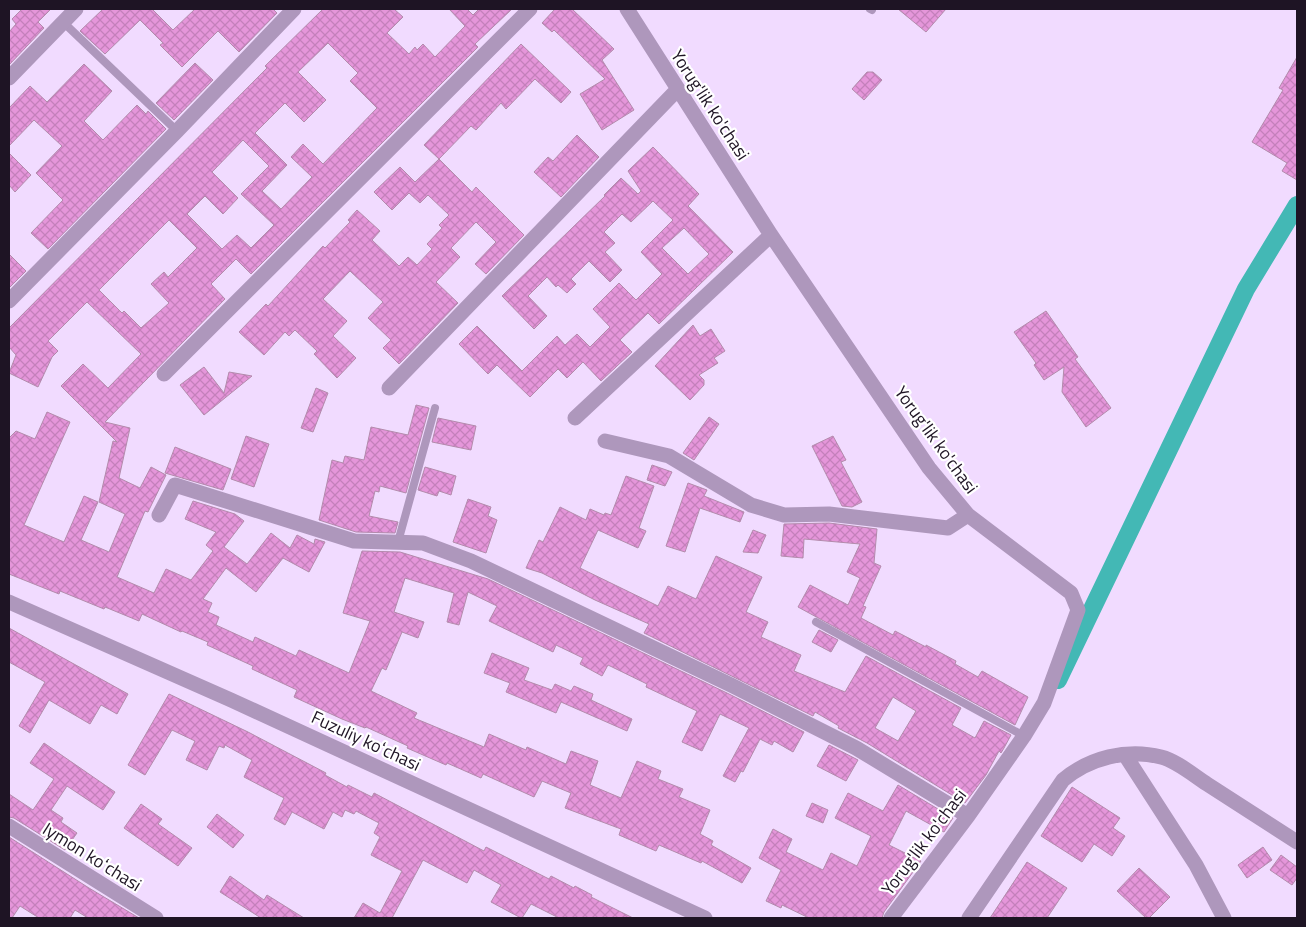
<svg xmlns="http://www.w3.org/2000/svg" width="1306" height="927" font-family="'Titillium Web',sans-serif">
<style>
.lines{fill:none;stroke-linecap:round;stroke-linejoin:round}
.canal{stroke:#43b8b5;stroke-width:18}
.building{fill:url(#building-cross-hatch);stroke:#b38bac;fill-rule:evenodd}
.lane{stroke:#ae97bc;stroke-width:8}
.street{stroke:#ae97bc;stroke-width:15}
.labels{text-anchor:middle;stroke-width:4.5;stroke-linejoin:round;paint-order:stroke}
.street-label{font-size:18px;fill:#1e1424;stroke:#fff}
</style>
<defs>
<pattern id="building-cross-hatch" width="8" height="8" patternUnits="userSpaceOnUse" patternTransform="scale(1.25)"><rect width="8" height="8" fill="#e596da"/><path d="M0 0l8 8M0 8l8-8" fill="none" stroke="#c480bb"/></pattern>
</defs>
<rect width="100%" height="100%" fill="#f1dbff"/>
<g class="lines">
<!-- canal -->
<path class="canal" d="M1058 680 1246 289 1297 205"/>
</g>
<!-- building -->
<path class="building" d="M22 9H51L38 22 44 28 9 65V32L16 24 12 19Z
M103 9H152L173 30 195 9H273L277 13 239 52 218 31 182 67 160 45 163 43 140 20 105 54 80 31Z
M323 9H394L403 17 387 33 409 54 415 47 417 50 423 44 435 57 465 26 449 9H467L473 15 479 9H512L475 44 478 47 251 274 236 259 211 284 225 299 105 422 130 428 119 478 140 488 151 467 166 475 148 512 145 511 117 577 154 593 166 569 191 580 213 551 206 545 216 532 185 519 193 501 235 514 244 521 224 547 247 564 271 533 290 548 297 535 314 544 315 539 325 542 309 572 283 558 256 592 226 568 203 599 212 603 208 612 219 617 216 625 253 642 255 637 296 656 299 650 349 673 370 621 343 613 362 551 400 552 488 579 727 693 804 732 793 752 774 741 772 745 760 739 743 772 741 771 735 782 723 776 749 728 720 714 702 751 682 742 697 711 646 687 647 684 608 665 602 676 580 664 583 658 556 645 553 652 489 621 497 606 468 592 459 625 447 622 454 593 405 578 394 612 424 622 418 638 402 632 386 670 382 668 371 691 417 713 414 718 484 747 489 734 526 750 527 747 566 764 571 751 598 761 590 785 621 798 637 761 661 771 658 779 683 789 679 797 710 810 700 834 713 841 711 845 751 868 742 883 702 861 701 863 659 845 656 851 619 835 621 829 565 808 571 793 542 781 534 797 483 774 481 778 447 763 446 765 407 748 408 746 366 727 365 728 342 719 294 697 297 690 252 669 253 666 207 645 208 642 182 631 181 632 142 614 139 621 105 607 104 609 60 591 59 594 9 574V438L16 431 35 439 47 412 70 422 24 525 64 542 84 496 98 502 81 540 109 552 125 514 99 502 113 441 117 442 61 386 83 364 108 388 141 354 87 302 48 341 58 351 52 357 38 387 9 373 16 355 9 347V328L267 68 265 66ZM328 43 358 73 350 81 377 108 323 164 303 144 291 157 312 177 281 209 262 191 287 165 255 133 285 103 304 122 326 100 298 72ZM243 140 269 166 241 194 274 225 251 248 237 235 222 249 187 214 205 196 223 214 238 198 212 172ZM169 220 197 248 168 277 164 272 151 284 169 303 141 328 124 311 122 313 99 290Z
M555 9H572L614 49 602 60 634 110 602 130 580 94 605 79 554 30 552 32 542 23Z
M898 9H946L926 32Z
M521 44 571 92 561 103 535 79 506 109 501 103 476 130 471 126 439 159 472 192 476 187 524 235 486 274 475 264 496 242 476 222 451 248 460 257 436 282 458 303 399 364 383 348 391 340 368 318 383 302 350 271 323 299 347 321 333 336 356 358 337 378 314 354 317 351 295 330 289 336 285 332 264 355 239 332 266 304 268 306 323 246 325 248 350 222 348 220 357 210 380 231 372 240 399 266 408 257 417 265 432 249 427 244 442 228 439 225 449 215 428 195 420 203 409 193 392 210 374 192 400 167 415 182 439 159 424 145Z
M1297 57V180L1282 171 1287 163 1252 142 1283 90 1279 88Z
M195 63 213 80 174 120 156 103Z
M84 64 112 91 84 121 103 140 137 105 146 114 148 111 166 129 48 249 31 233 63 200 36 173 62 146 34 120 9 146V108L30 86 47 102Z
M867 72H873L882 80 864 100 852 89Z
M577 135 599 157 561 197 534 172 548 157 553 161Z
M653 147 699 194 688 206 733 252 659 324 648 313 620 340 632 352 601 381 583 362 567 378 558 369 530 397 497 365 488 374 459 344 477 326 522 371 557 336 565 345 577 334 590 347 610 327 593 309 619 283 636 300 662 274 641 252 673 220 653 201 631 222 622 214 604 232 615 243 605 252 622 270 610 282 589 261 571 279 576 284 567 293 558 285 556 287 547 277 528 296 547 316 534 329 502 296 605 196 604 195 621 178 638 194 641 191 628 171ZM684 228 709 254 688 274 662 248Z
M9 153 31 175 15 192 9 185Z
M9 254 26 271 9 288Z
M1046 311 1078 357 1075 359 1111 408 1086 427 1062 392 1064 367 1044 380 1034 365 1036 363 1014 332Z
M693 325 700 336 711 329 725 351 714 358 718 363 699 375 704 380V385L690 400 655 366Z
M204 367 224 393 229 372 252 376 204 415 180 385Z
M316 388 328 393 313 432 301 428Z
M416 405 429 408 406 493 380 486 379 492 375 491 369 516 398 522 395 533 356 532 319 520 332 460 343 463 345 456 364 460 371 427 408 435Z
M709 417 719 424 694 460 683 453Z
M438 418 476 426 471 450 432 442Z
M246 436 269 444 254 487 231 479Z
M833 436 846 460 841 462 862 502 852 507 842 506 812 446Z
M175 447 231 469 223 490 165 473Z
M652 465 672 472 665 486 647 480Z
M425 467 456 476 451 495 439 491 437 496 418 490Z
M626 476 654 486 639 528 646 531 638 548 598 530 580 568 658 606 668 586 696 599 716 556 762 577 746 612 768 622 761 637 801 655 794 671 845 692 866 656 961 708 952 725 975 738 984 721 1011 735 1004 748 1001 753 999 751 986 775 965 803 867 743 838 728 839 726 815 712 813 716 644 633 649 624 595 600 542 573 526 568 539 540 543 542 560 507 586 520 590 509 604 515 605 513 611 515ZM893 697 916 711 898 741 875 728Z
M688 483 707 490 704 496 744 512 740 522 700 508 685 552 666 546Z
M468 499 491 507 488 516 497 520 486 553 453 542Z
M829 523 877 529 874 563 881 566 863 606 866 607 861 618 893 635 895 631 926 647V645L956 661 955 664 978 677 982 671 1028 697 1015 725 798 607 810 585 848 605 860 578 847 572 860 544 804 539 803 558 781 556 784 524Z
M753 530 766 535 758 553 743 552Z
M9 628 128 694 117 714 101 705 90 724 49 700 30 733 19 726 45 682 9 662Z
M819 630 838 640 831 652 812 642Z
M492 653 529 668 524 680 552 690 555 684 571 691 574 686 593 694 591 700 632 719 627 731 561 702 556 713 506 692 510 683 484 673Z
M169 694 248 732 326 773 325 775 347 787 348 785 372 797 374 793 484 851 486 847 549 879 551 876 574 888 575 886 592 895 591 897 633 918H559L531 904 522 918H521L491 902 501 885 474 870 467 883 423 860 392 918H354L363 903 380 913 402 871 371 855 380 837 374 833 379 823 356 811 354 814 345 810 342 817 333 812 324 829 292 812 285 825 274 819 284 798 244 777 252 760 225 745 224 748 219 746 207 770 186 760 195 741 172 730 145 775 128 765Z
M44 743 115 792 103 810 67 786 51 810 63 818 61 822 77 833 65 850 14 818 9 817V794L33 810 54 779 30 763Z
M829 745 858 760 846 781 817 766Z
M898 785 953 818 944 832 906 811 889 845 921 861 884 912 882 918H809L782 905 781 908 766 901 781 870 759 858 773 829 792 839 786 852 823 870 831 853 857 866 871 836 835 818 848 793 883 811Z
M1072 787 1120 818 1113 828 1125 836 1112 856 1094 844 1082 862 1041 836Z
M812 803 828 810 823 823 806 816Z
M141 804 162 819 158 824 192 848 178 866 124 828Z
M217 814 244 835 233 848 207 827Z
M9 837 89 888 139 918H88L75 910 70 918H39L20 906 12 918H9Z
M1263 847 1272 860 1247 878 1238 865Z
M1281 855 1297 867V878L1292 885 1270 870Z
M1027 862 1067 888 1047 918H990Z
M1139 868 1170 897 1149 918H1146L1117 891Z
M230 876 264 900 267 895 304 918H261L220 892Z"/>
<g class="lines">
<!-- lane -->
<path class="lane" d="M870 9 872 10
M63 22 177 131
M398 542 435 408
M816 622 1024 736"/>
<!-- street -->
<path class="street" d="M627 9 771 235 929 468 968 515 1071 593 1078 610 1044 703 1024 736 968 816 891 918
M9 78 76 9
M9 301 177 131 294 9
M164 374 530 9
M389 388 677 90
M575 418 771 235
M605 441 669 456 751 505 784 515 829 514 948 528 968 515
M159 515 175 485 354 541 423 543 471 561 731 685 856 748 968 816
M9 602 231 700 705 918
M1125 755 1196 865 1224 918
M9 826 156 918
M969 918 1063 780C1089 758 1127 748 1161 757 1177 761 1193 775 1207 784 1237 803 1267 823 1297 842"/>
</g>
<g class="labels">
<!-- street labels -->
<g class="street-label">
<text transform="translate(710 105) rotate(57)" y="6">Yorug'lik ko'chasi</text>
<text transform="translate(936 440) rotate(54)" y="6">Yorug'lik ko'chasi</text>
<text transform="translate(366 741) rotate(25)" y="6">Fuzuliy koʻchasi</text>
<text transform="translate(924 842) rotate(-53)" y="6">Yorug'lik ko'chasi</text>
<text transform="translate(92 857) rotate(32)" y="6">Iymon koʻchasi</text>
</g>
</g>
<!-- border -->
<rect width="1306" height="927" fill="none" stroke="#1e1424" stroke-width="20"/>
</svg>
